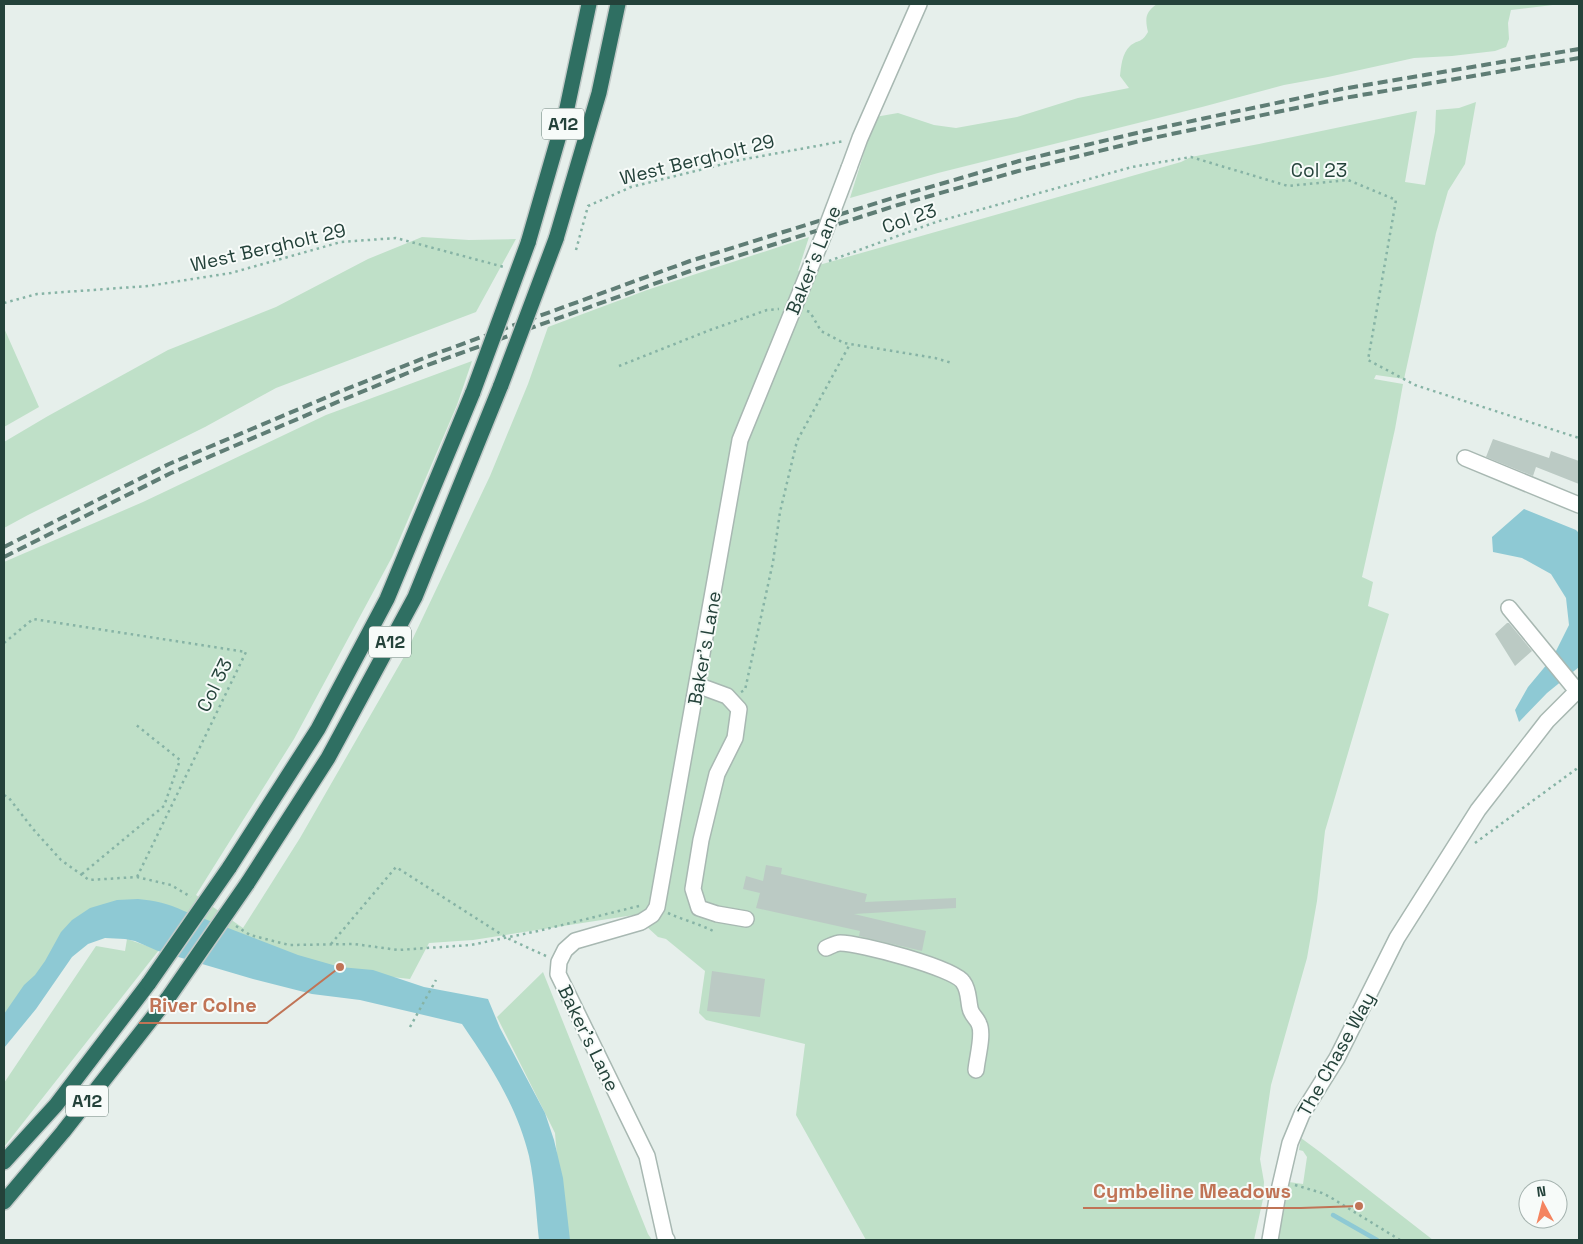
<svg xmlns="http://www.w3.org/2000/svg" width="1583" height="1244" font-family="'Space Grotesk',sans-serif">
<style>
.green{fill:#bfe0c8}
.water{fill:#8ec9d4}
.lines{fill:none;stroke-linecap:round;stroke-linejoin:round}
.stream{stroke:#8ec9d4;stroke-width:4.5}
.building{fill:#bbcac4}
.minor-casing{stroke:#a8b8b2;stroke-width:18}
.highway-casing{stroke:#c2cac8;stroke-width:18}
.path{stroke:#86b3a5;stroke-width:2.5;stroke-dasharray:2.5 4;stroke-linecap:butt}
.minor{stroke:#fff;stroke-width:15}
.highway{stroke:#2f6f62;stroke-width:15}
.rail{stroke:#5f7d75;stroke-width:4;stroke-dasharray:10 5;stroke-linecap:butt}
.minor-bridge-casing{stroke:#a8b8b2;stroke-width:18;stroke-linecap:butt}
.highway-bridge-casing{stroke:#c2cac8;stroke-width:18;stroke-linecap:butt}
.minor-bridge{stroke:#fff;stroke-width:15}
.highway-bridge{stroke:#2f6f62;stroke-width:15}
.labels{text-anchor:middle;stroke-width:4;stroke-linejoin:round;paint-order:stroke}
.shield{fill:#f7fbf9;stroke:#637a73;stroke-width:1}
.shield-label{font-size:18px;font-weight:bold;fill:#24423a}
.street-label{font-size:19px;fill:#24423a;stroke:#f7fbf9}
.leader{fill:none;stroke:#c07456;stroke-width:2}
.callout-dot{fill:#c07456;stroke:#f7fbf9;stroke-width:2}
.callout-label{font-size:20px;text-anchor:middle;font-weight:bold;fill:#c07456;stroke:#f7fbf9;stroke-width:4;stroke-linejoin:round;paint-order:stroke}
</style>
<rect width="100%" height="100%" fill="#e6efeb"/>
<!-- green -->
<path class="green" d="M1157 4H1561L1511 10 1508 23 1509 39 1506 47 1495 51 1452 56 1414 58 1328 77 1284 85 1202 107 938 173 850 198 875 117 898 113 934 125 956 128 1017 117 1078 98 1129 88 1120 76C1121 67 1122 53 1130 46 1138 39 1141 44 1148 32 1145 19 1145 12 1157 4Z
M1476 102 1465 164 1448 191 1436 233 1404 379 1376 375 1374 379 1403 384 1395 429 1362 577 1373 582 1368 606 1389 614 1325 831 1317 901 1307 958 1271 1085 1260 1159 1264 1182 1263 1199 1254 1240H866L796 1115 805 1044 706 1020 699 1013 705 971 666 939 658 937 634 915 473 940 429 943 410 979 278 965 92 910 4 1042V562L143 502 326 415 472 361 457 405 392 557 294 739 196 895 243 928 300 838 405 655 490 476 528 384 548 327 647 290 809 237 798 271 1181 162 1191 157 1259 144 1417 111 1405 182 1425 185 1435 132 1436 110 1459 108Z
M422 237 469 240 516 239 476 312 276 388 205 427 28 515 4 528V442L48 416 168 350 276 307 368 259Z
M4 328 39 407 4 427Z
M127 939 159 950 4 1147V1083L96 946 125 951Z
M543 972 648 1234 652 1240H564L555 1133 497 1017Z
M1301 1138 1320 1152 1433 1240H1278L1289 1182 1303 1184 1307 1157 1303 1151 1299 1150Z"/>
<!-- water -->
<path class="water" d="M1524 509 1576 530 1579 533V667L1547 693 1519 722 1515 710 1528 687 1553 657 1569 625 1566 598 1551 574 1522 558 1493 552 1492 537Z
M138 899C156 901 167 903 184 911L298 955 340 967 373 970 424 987 488 999 500 1028 545 1113 554 1140 563 1178 570 1240H539C536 1213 535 1184 529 1156 517 1106 490 1065 462 1024L360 1000 312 994 253 979 158 951 135 941 125 939 105 938 88 944 72 957 36 1009 4 1048V1014L24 985 35 975 45 961 61 932 72 920 90 908 117 900Z"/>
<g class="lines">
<!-- stream -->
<path class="stream" d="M1333 1215 1377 1240"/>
</g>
<!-- building -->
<path class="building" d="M1493 439 1549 458 1551 451 1579 461V484L1536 467 1533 476 1486 457Z
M1507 623H1509L1532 651 1515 666 1495 634Z
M766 865 782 868 781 874 867 894 865 902 956 898V908L854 914 926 931 922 951 859 936 860 931 756 908 760 893 743 889 746 876 763 881Z
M712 971 765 979 760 1017 707 1011Z"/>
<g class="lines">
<!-- minor casing -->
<g class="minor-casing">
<path id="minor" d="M849 168 860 138 919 4
M1465 458 1579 505
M1509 608 1577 691
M697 685 727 696 739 709 735 738 717 774 701 840 693 889 699 908 717 914 746 919
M826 948C831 946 836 943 840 943 860 943 954 968 963 982 969 990 968 999 970 1008 971 1015 977 1018 979 1024 984 1034 977 1058 976 1070
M667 1240 665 1237 647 1156 558 974 559 962 565 950 575 941 641 922 652 915 657 907 740 440 824 234
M1270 1240 1277 1199 1290 1143 1302 1114 1337 1058 1397 938 1478 810 1547 721 1579 689"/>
</g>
<!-- highway casing -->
<g class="highway-casing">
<path id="highway" d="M556 239 599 93 618 4
M528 243 567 108 589 4
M229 868 318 729 387 599 473 392
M247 884 328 758 415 597 501 385
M4 1162 56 1105 149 983
M4 1202 63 1132 168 998"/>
</g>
<!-- path -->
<path class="path" d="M576 250 588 206 631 187 740 160 844 141
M829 261 936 222 1132 167 1191 157 1288 186 1348 180 1396 200 1368 360 1415 385 1579 438
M4 303 37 294 148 286 231 273 341 242 396 238 504 267
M807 311 810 312 821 331 844 343 935 358 952 363
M619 366 710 330 767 310 779 309
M4 643 33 619 246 652 137 877
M741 692 745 690 773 562 780 512 797 441 850 344
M4 795 9 798 33 829 61 860 89 880 137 877 171 885 191 897
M1475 843 1579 767
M82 874 164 806 180 760 135 724
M668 913C683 920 700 924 715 932
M236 926 250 935 289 945 354 944 398 950 471 945 538 931 639 906
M331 944 396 867 507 938 546 956
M410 1027 436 980
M1295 1185 1322 1193 1330 1197 1400 1240"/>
<!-- minor -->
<use href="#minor" class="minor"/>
<!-- highway -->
<use href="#highway" class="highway"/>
<!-- rail -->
<path class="rail" d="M4 547 169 464 339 392 424 358 690 261 896 197 1019 161 1145 131 1342 89 1579 49
M4 557 171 473 342 400 422 367 693 270 898 205 1022 170 1148 139 1344 98 1579 58"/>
<!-- minor-bridge casing -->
<g class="minor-bridge-casing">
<path id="minor-bridge" d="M824 234 849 168"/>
</g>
<!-- highway-bridge casing -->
<g class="highway-bridge-casing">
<path id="highway-bridge" d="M501 385 556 239
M473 392 528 243
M149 983 229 868
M168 998 247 884"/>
</g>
<!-- minor-bridge -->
<use href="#minor-bridge" class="minor-bridge"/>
<!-- highway-bridge -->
<use href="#highway-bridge" class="highway-bridge"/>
</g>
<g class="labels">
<!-- shield labels -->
<g class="shield">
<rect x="542" y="108.5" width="42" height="31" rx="4"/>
<rect x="369" y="626.5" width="42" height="31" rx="4"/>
<rect x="66" y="1085.5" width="42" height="31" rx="4"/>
</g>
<g class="shield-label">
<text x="563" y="130">A12</text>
<text x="390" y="648">A12</text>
<text x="87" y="1107">A12</text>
</g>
<!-- street labels -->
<g class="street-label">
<text transform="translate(697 159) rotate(-14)" y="7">West Bergholt 29</text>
<text x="1319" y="177">Col 23</text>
<text transform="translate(909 218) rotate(-19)" y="7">Col 23</text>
<text transform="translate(268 247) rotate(-13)" y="7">West Bergholt 29</text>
<text transform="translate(813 260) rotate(-68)" y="7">Baker's Lane</text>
<text transform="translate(704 648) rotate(-80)" y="7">Baker's Lane</text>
<text transform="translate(214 685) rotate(-64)" y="7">Col 33</text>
<text transform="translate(589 1038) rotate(64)" y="7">Baker's Lane</text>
<text transform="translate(1336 1054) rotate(-61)" y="7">The Chase Way</text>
</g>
</g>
<!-- callouts -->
<path class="leader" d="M340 967L267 1023H139M1359 1206L1301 1208H1083"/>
<g class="callout-dot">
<circle cx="340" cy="967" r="5"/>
<circle cx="1359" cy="1206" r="5"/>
</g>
<g class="callout-label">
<text x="203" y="1012">River Colne</text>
<text x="1192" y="1198">Cymbeline Meadows</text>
</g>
<!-- border -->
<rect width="1583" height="1244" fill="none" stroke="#24423a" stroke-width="10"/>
<!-- north arrow -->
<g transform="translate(1543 1204) rotate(353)"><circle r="24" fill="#f7fbf9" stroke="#a3b1ad"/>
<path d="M0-4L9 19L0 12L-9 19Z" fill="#f4845f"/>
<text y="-8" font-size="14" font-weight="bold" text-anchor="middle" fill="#24423a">N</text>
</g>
</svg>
